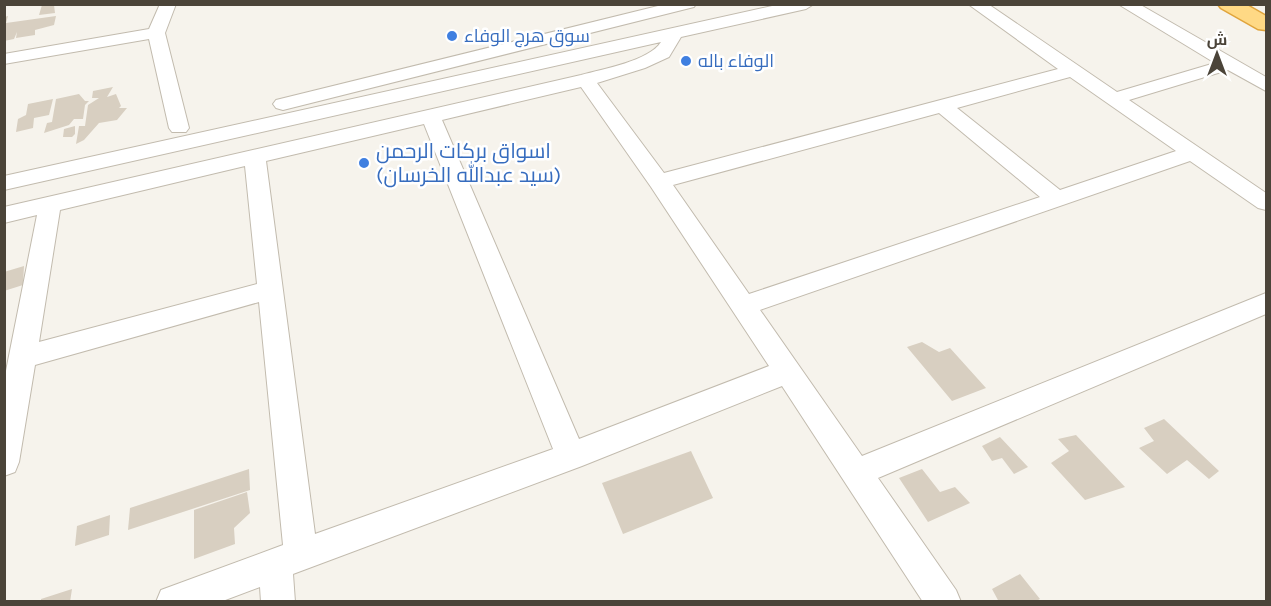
<svg xmlns="http://www.w3.org/2000/svg" width="1271" height="606" font-family="Karla,Cairo,sans-serif">
<style>
.building{fill:#d8cfc1}
.lines{fill:none;stroke-linecap:round;stroke-linejoin:round}
.minor-casing{stroke:#c2bbae;stroke-width:2}
.trunk-casing{stroke:#e0a43c;stroke-width:3}
.minor{fill:#fff;fill-rule:evenodd}
.trunk{fill:#ffd985;fill-rule:evenodd}
.shop-dot{fill:#3f7fe0;stroke:#fff;stroke-width:2}
.labels{text-anchor:middle;stroke-width:5;stroke-linejoin:round;paint-order:stroke}
.far-shop-label{font-size:18px;fill:#366cbe;stroke:#fff;text-anchor:start}
.shop-label{font-size:21px;fill:#366cbe;stroke:#fff;text-anchor:start}
</style>
<rect width="100%" height="100%" fill="#f6f3ec"/>
<!-- building -->
<path class="building" d="M42 5H54L55 13 39 15Z
M8 16 6 23 56 16 54 25 35 30V35L16 38 17 32 14 39 4 41V17Z
M113 87 107 97 116 94 121 106 119 108H127L117 120 99 123 84 140 76 144 79 126H85L88 105 99 98H92L93 91Z
M79 94 85 101H89L85 105 83 119H74L69 125 44 133 47 123 52 122 56 99Z
M53 99 49 115 34 118 33 128 16 132 18 119 26 115 28 104Z
M75 126V134L72 137H63L64 129Z
M24 266 23 285 4 291V272Z
M922 342 939 352 950 348 986 388 952 401 907 347Z
M1164 419 1219 471 1209 479 1187 460 1167 474 1139 448 1154 441 1144 428Z
M1076 435 1125 487 1085 500 1051 463 1069 451 1058 439Z
M1000 437 1028 467 1014 474 1002 458 992 461 982 446Z
M691 451 713 498 623 534 602 483Z
M249 469 250 490 128 530 130 508Z
M922 469 940 492 955 487 970 503 928 522 899 478Z
M247 492 250 513 234 528 235 544 194 559V510Z
M110 515 109 535 75 546 77 526Z
M1020 574 1040 599 1034 602H999L992 589Z
M72 589 70 602H41V599Z"/>
<g class="lines">
<!-- minor casing -->
<g class="minor-casing">
<path id="minor" d="M160 4H176L165 33 189 128 186 132H172L169 128 149 39 4 64V54L149 29Z
M666 4H696L694 7 283 110 276 108 273 104 276 100Z
M781 4H814L806 9 681 37 669 57 645 68 597 83 664 173 1058 69 968 4H988L1117 92 1215 63 1118 4H1139L1266 77V91L1228 70 1129 100 1266 193V210L1258 208 1190 161 760 310 862 456 1266 293V314L878 478 956 590 961 602H923L782 386 582 466 293 574 295 602H261L260 587 220 602H156L161 590 283 545 259 302 35 365 19 462 15 472 4 476V381L37 215 4 223V207L581 75C603 69 649 61 661 42L4 190V176ZM1070 77 1176 151 1060 190 957 108ZM581 87 651 187 769 366 579 439 442 120ZM939 113 1040 197 749 294 673 185ZM424 124 553 449 315 534 266 161ZM245 166 257 284 39 342 60 210Z"/>
</g>
<!-- trunk casing -->
<g class="trunk-casing">
<path id="trunk" d="M1218 4H1245L1266 16V30L1258 29 1221 8Z"/>
</g>
<!-- minor -->
<use href="#minor" class="minor"/>
<!-- trunk -->
<use href="#trunk" class="trunk"/>
</g>
<!-- markers -->
<g class="shop-dot">
<circle cx="452" cy="36" r="6"/>
<circle cx="686" cy="61" r="6"/>
<circle cx="364" cy="163" r="6"/>
</g>
<g class="labels">
<!-- far-shop labels -->
<g class="far-shop-label">
<text x="464" y="42">سوق هرج الوفاء</text>
<text x="698" y="67">الوفاء باله</text>
</g>
<!-- shop labels -->
<g class="shop-label">
<text x="376" y="158">اسواق بركات الرحمن<tspan x="376" dy="24">(سيد عبدالله الخرسان)</tspan></text>
</g>
</g>
<!-- border -->
<rect width="1271" height="606" fill="none" stroke="#4b4439" stroke-width="12"/>
<!-- north arrow -->
<g transform="translate(1217 54)" stroke="#ffffff" stroke-width="4.5" paint-order="stroke">
<path d="M0-4.5L10 22L0 15L-10 22Z" fill="#4b4439"/>
<text y="-9" font-size="16" font-weight="bold" text-anchor="middle" fill="#4b4439">ش</text>
</g>
</svg>
